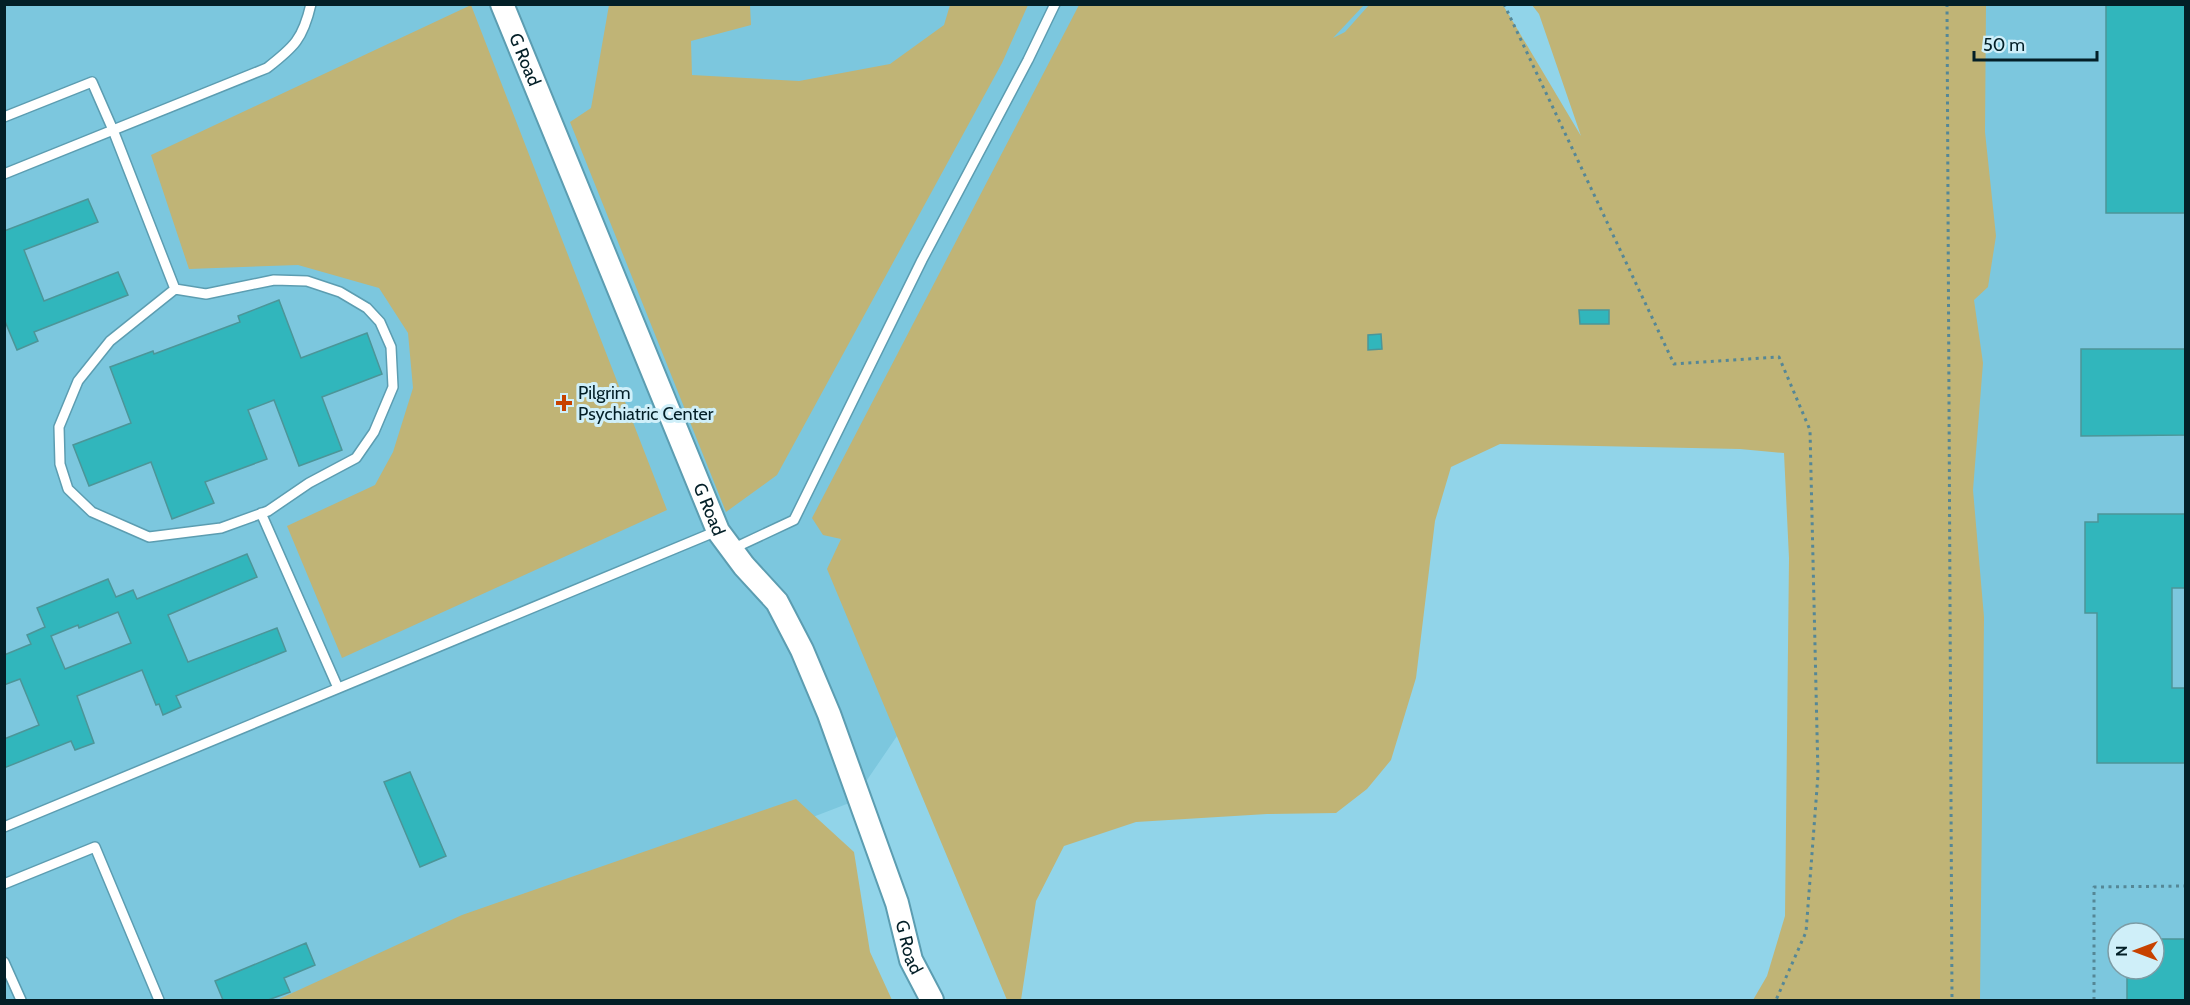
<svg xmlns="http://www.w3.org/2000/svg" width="2190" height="1005" font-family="Cabin,sans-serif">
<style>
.built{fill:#7cc7de;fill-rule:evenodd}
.green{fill:#c0b476}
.building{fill:#31b6bc;stroke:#4c9598;stroke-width:1.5;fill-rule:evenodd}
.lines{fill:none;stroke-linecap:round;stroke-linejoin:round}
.service-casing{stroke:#5c9db1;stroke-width:12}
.tertiary-casing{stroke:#5c9db1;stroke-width:26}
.path{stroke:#558796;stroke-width:3;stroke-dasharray:3 4.5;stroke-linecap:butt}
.service{stroke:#fff;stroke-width:9}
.tertiary{stroke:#fff;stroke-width:22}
.poi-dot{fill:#c74200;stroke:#cfeff9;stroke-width:2}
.labels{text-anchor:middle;stroke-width:6;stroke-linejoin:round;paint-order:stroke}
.street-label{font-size:18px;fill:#031f27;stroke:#cfeff9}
.poi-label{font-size:18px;fill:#031f27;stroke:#cfeff9;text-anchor:start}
</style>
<rect width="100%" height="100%" fill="#91d4e9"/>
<!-- built -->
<path class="built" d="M5 5H1396L852 802 334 1000H5Z
M1959 5H2185V1000H1966ZM2118 933H2154V969H2118Z"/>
<!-- green -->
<path class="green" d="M471 5 667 510 342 658 287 526 375 485 393 452 413 388 408 333 379 288 298 265 189 269 151 155Z
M609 5H750L751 25 691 41 692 75 799 81 890 64 944 25 950 5H1028L1002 63 777 475 726 512 570 122 591 108Z
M1079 5H1364L1333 38 1345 32 1369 5H1503L1581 136 1539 14 1532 5H1986L1985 132 1996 236 1988 287 1974 300 1983 363 1973 490 1984 617 1980 1000H1753L1767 976 1785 916 1789 558 1784 453 1740 449 1500 444 1451 467 1435 521 1416 678 1391 760 1367 789 1336 813 1267 814 1136 822 1064 846 1036 901 1021 1000H1007L827 569 841 539 823 535 812 518Z
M796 799 854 852 870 952 892 1000H277L462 915Z"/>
<!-- building -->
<path class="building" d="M2106 4H2186V213H2106Z
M88 199 98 222 24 250 44 301 118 272 128 295 34 332 38 341 17 350 4 319V231Z
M279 300 301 358 367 333 382 374 322 397 342 450 299 466 274 400 248 410 267 459 205 482 214 503 172 519 151 462 89 486 73 445 131 423 110 367 153 351 154 354 240 322 238 316Z
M1579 310H1609V324H1580Z
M1381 334 1382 349 1368 350V335Z
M2081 349H2186V435L2081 436Z
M2098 514H2186V588H2172V688H2186V763H2097V613H2085V522H2098Z
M247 554 257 577 168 615 188 662 277 628 286 651 176 696 181 707 163 715 159 704 156 705 142 670 77 696 94 743 75 750 71 741 4 768V739L39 725 20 679 4 685V655L31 644 27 635 45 627 37 608 108 579 116 597 133 590 137 599ZM118 612 131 643 65 669 51 636 78 625 79 628Z
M410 772 446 856 420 867 384 782Z
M2154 939H2186V1000H2127V969H2154Z
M306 943 315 965 284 978 290 992 268 1000H223L215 981Z"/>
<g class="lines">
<!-- service casing -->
<g class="service-casing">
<path id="service" d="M4 117 92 82 113 130 175 289 206 294 274 280 307 281 340 292 367 308 380 322 391 347 393 387 374 432 356 458 309 483 268 511 221 528 149 537 92 512 68 489 60 464 59 427 78 381 110 341 175 289
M4 174 267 68C294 47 303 39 311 4
M261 513 338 688
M732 549 794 520 922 260 1028 60 1055 4
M4 827 717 531
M4 884 95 847 159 1000
M4 962 21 1000"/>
</g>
<!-- tertiary casing -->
<g class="tertiary-casing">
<g id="tertiary">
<path id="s1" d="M502 4 718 531 744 566 777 602 802 650 829 714 897 903 911 960 932 1000"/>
</g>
</g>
<!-- path -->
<path class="path" d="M1504 4 1674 364 1779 357 1810 430 1818 775 1806 932 1776 1000
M1947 4 1952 1000
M2094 1000V887L2186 886"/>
<!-- service -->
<use href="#service" class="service"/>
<!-- tertiary -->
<use href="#tertiary" class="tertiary"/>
</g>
<!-- markers -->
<path class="poi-dot" d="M561 394h6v6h6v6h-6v6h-6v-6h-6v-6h6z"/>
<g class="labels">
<!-- street labels -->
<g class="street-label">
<text dy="6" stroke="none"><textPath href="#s1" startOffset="60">G Road</textPath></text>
<text dy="6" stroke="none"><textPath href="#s1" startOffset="546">G Road</textPath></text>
<text dy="6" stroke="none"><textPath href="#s1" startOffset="1032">G Road</textPath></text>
</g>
<!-- poi labels -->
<g class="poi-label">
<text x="578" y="399">Pilgrim<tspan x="578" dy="21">Psychiatric Center</tspan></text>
</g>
</g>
<!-- border -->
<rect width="2190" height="1005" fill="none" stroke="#031f27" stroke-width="12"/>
<!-- north arrow -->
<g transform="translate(2136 951) rotate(270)"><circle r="28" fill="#cfeff9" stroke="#7d9ca5" stroke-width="1.5"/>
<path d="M0-4.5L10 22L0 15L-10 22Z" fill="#c74200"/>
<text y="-9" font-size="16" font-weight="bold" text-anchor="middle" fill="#031f27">N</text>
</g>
<!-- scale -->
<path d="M1974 51v9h123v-9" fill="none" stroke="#031f27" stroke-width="3"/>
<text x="1983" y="51" font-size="18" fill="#031f27" stroke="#cfeff9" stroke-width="4.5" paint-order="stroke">50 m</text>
</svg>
